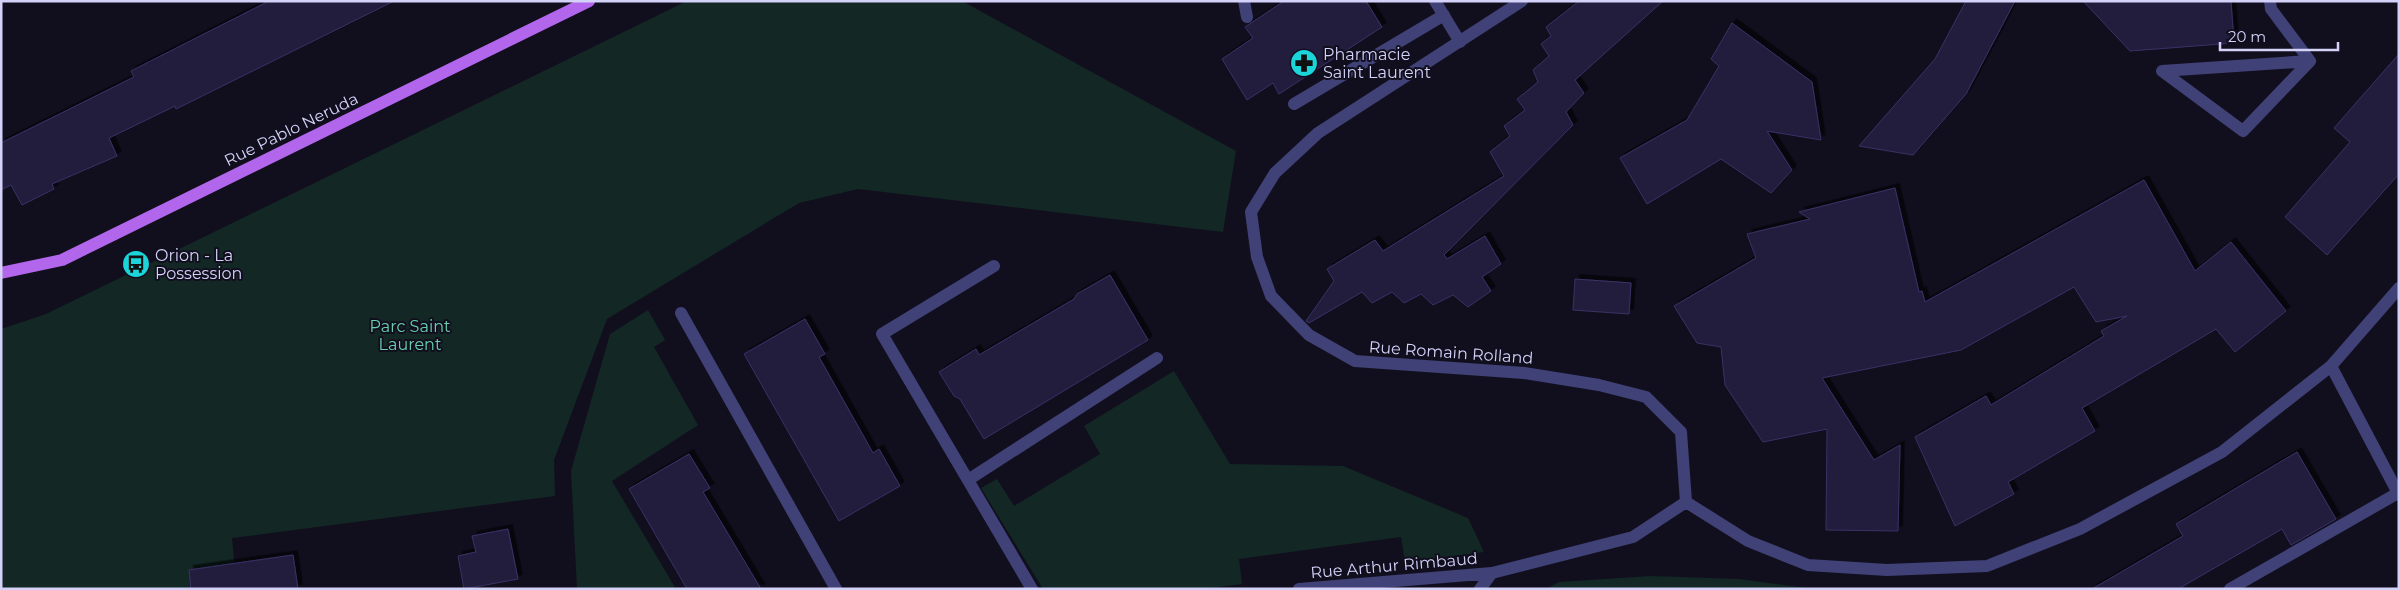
<svg xmlns="http://www.w3.org/2000/svg" width="2400" height="590" font-family="Montserrat,sans-serif">
<style>
.green{fill:#132725}
.building{fill:#221d3d;stroke:#393266;filter:url(#shadow)}
.lines{fill:none;stroke-linecap:round;stroke-linejoin:round}
.minor{stroke:#404177;stroke-width:12}
.major{stroke:#b166ec;stroke-width:12}
.labels{text-anchor:middle;stroke-width:4;stroke-linejoin:round;paint-order:stroke}
.poi-label{font-size:16px;fill:#d4d2f9;stroke:#110f1e;text-anchor:start}
.street-label{font-size:16px;fill:#d4d2f9;stroke:#110f1e}
.park-label{font-size:16px;fill:#68d0af;stroke:#110f1e}
</style>
<defs>
<filter id="shadow"><feDropShadow dx="4.5" dy="-4.5" stdDeviation="0" flood-color="#0009"/></filter>
</defs>
<rect width="100%" height="100%" fill="#110f1e"/>
<!-- green -->
<path class="green" d="M687 1H962L1236 151 1223 232 858 189 799 203 607 319 554 460 555 496 232 538 237 589H1V329L46 314Z
M648 310 665 340 654 347 698 425 612 481 676 589H577L571 471 610 334Z
M1174 371 1230 464 1343 466 1468 518 1484 552 1405 562 1401 537 1239 559 1242 584 1204 589H1043L981 488 997 479 1014 506 1100 454 1084 426Z
M1651 576 1739 579 1814 589H1546L1559 582Z"/>
<!-- building -->
<path class="building" d="M269 1H394L176 109 175 106 109 138 117 156 52 184 54 189 22 205 11 185 1 190V143L134 77 131 71Z
M1284 1H1366L1382 27 1279 94 1273 83 1247 100 1222 59 1253 38 1245 27Z
M1579 1H1663L1575 80 1584 93 1566 112 1573 125 1444 255 1447 259 1485 236 1501 264 1482 277 1491 291 1468 307 1453 295 1433 305 1421 294 1404 303 1392 292 1372 303 1362 292 1309 323 1306 321 1334 281 1327 269 1375 240 1383 251 1504 176 1490 152 1510 136 1504 126 1525 110 1517 99 1538 82 1533 70 1549 56 1541 44 1551 36 1546 27Z
M1966 1H2015L1966 94 1913 155 1859 146 1935 59Z
M2083 1H2231L2234 43 2130 51Z
M1732 23 1812 82 1821 140 1767 131 1792 170 1771 193 1721 159 1647 204 1620 158 1687 120 1719 66 1711 59Z
M2399 54V174L2327 255 2285 217 2350 142 2334 128Z
M2144 180 2195 271 2231 242 2286 311 2235 352 2216 329 2082 408 2095 431 2008 482 2014 494 1955 526 1915 437 1986 396 1991 405 2104 336 2101 331 2127 316 2096 322 2074 287 1961 350 1822 378 1874 460 1900 445 1898 531 1826 530 1827 429 1763 442 1725 385 1721 347 1697 343 1674 306 1756 258 1747 234 1810 219 1799 212 1895 188 1919 292 1922 291 1925 302Z
M1110 275 1148 340 984 439 960 399 954 396 939 372 976 349 979 355 1074 299 1077 294Z
M1575 279 1631 283 1629 314 1573 310Z
M805 319 825 354 819 357 873 453 879 449 900 486 839 521 744 354Z
M2297 452 2336 519 2291 545 2282 529 2178 589H2092L2183 536 2176 524Z
M689 454 710 488 703 492 761 589H687L629 489Z
M508 529 518 579 464 589 458 556 476 552 472 536Z
M293 555 298 589H191L189 570Z"/>
<g class="lines">
<!-- minor -->
<path class="minor" d="M1244 1 1247 17
M1435 1 1460 42
M1522 1 1318 133 1275 173 1251 212 1257 257 1271 296 1309 335 1355 361 1524 373 1599 385 1646 397 1681 432 1686 502
M2270 1 2271 9 2310 61 2243 131 2162 71 2310 61
M1294 104 1444 15
M994 266 882 334 1032 589
M681 313 836 589
M2331 366 2399 495
M968 480 1157 358
M1686 502 1748 541 1808 565 1887 570 1987 566 2080 529 2222 452 2331 366 2399 288
M1299 589 1492 573
M1480 589 1492 573 1633 537 1686 502
M2230 589 2398 493"/>
<!-- major -->
<path class="major" d="M1 273 62 260 589 1"/>
</g>
<!-- icons -->
<defs>
<g id="pharmacy-disc" transform="scale(1.4375)"><circle r="9.5" fill="#1cd5db" stroke="#110f1e"/><path d="M-2-6h4v4h4v4h-4v4h-4v-4h-4v-4h4Z" fill="#111"/></g>
<g id="bus-disc" transform="scale(1.4375)"><circle r="9.5" fill="#1cd5db" stroke="#110f1e"/><path d="M-5-6H5V4H4V6H2V4H-2V6H-4V4H-5ZM-3.5-4V0h7V-4ZM-3.5 1.2v1.5H-2V1.2ZM2 1.2v1.5H3.5V1.2Z" fill="#111"/></g>
</defs>
<g fill-rule="evenodd">
<use href="#pharmacy-disc" x="1304" y="63"/>
<use href="#bus-disc" x="136" y="264"/>
</g>
<g class="labels">
<!-- poi labels -->
<g class="poi-label">
<text x="1323" y="60">Pharmacie<tspan x="1323" dy="18">Saint Laurent</tspan></text>
<text x="155" y="261">Orion - La<tspan x="155" dy="18">Possession</tspan></text>
</g>
<!-- street labels -->
<g class="street-label">
<text transform="translate(291 129) rotate(-26)" y="6">Rue Pablo Neruda</text>
<text transform="translate(1451 352) rotate(4)" y="6">Rue Romain Rolland</text>
<text transform="translate(1394 565) rotate(-5)" y="6">Rue Arthur Rimbaud</text>
</g>
<!-- park labels -->
<g class="park-label">
<text x="410" y="332">Parc Saint<tspan x="410" dy="18">Laurent</tspan></text>
</g>
</g>
<!-- border -->
<rect width="2400" height="590" fill="none" stroke="#d4d2f9" stroke-width="5"/>
<!-- scale -->
<path d="M2220 42v8h118v-8" fill="none" stroke="#d4d2f9" stroke-width="2.5"/>
<text x="2228" y="42" font-size="15" fill="#d4d2f9" stroke="#110f1e" stroke-width="4" paint-order="stroke">20 m</text>
</svg>
